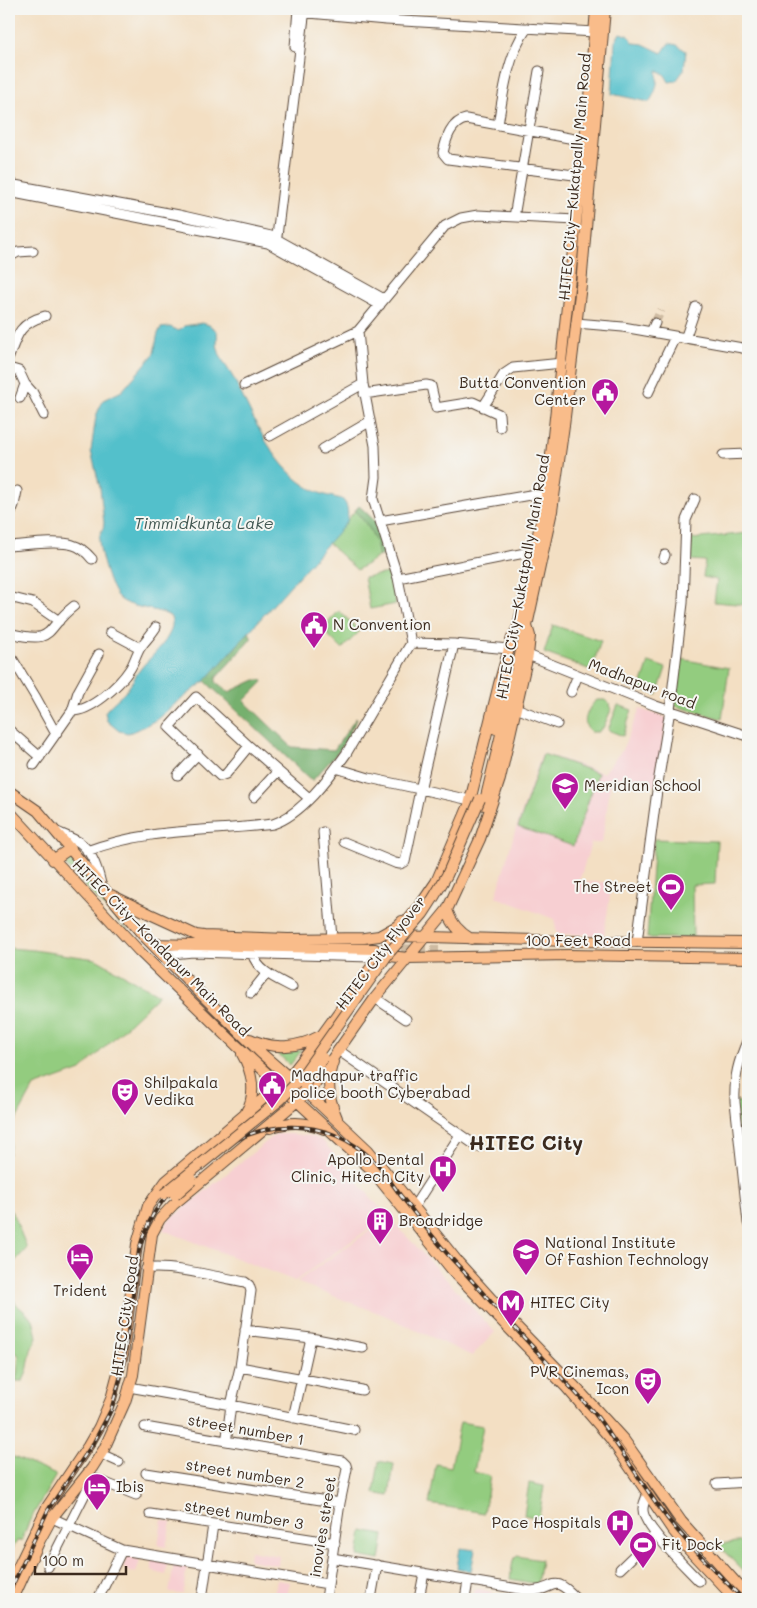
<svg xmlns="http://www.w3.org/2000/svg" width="757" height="1608" font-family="Mali,sans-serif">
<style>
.built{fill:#f7cfd2}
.green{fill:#93cc7f;stroke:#677b4e}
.forest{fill:#76b06e;stroke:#586d46}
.water{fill:#52c0cb;stroke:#467574}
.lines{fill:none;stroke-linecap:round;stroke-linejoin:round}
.minor-tunnel{stroke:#cebba2;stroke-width:9;stroke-dasharray:9 4.5;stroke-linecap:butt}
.major-tunnel{stroke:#cebba2;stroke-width:10;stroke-dasharray:10 5;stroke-linecap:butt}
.minor-casing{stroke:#574537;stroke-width:11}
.major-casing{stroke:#574537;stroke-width:12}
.minor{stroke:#fff;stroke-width:9}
.major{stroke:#f9bc8a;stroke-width:10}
.rail-casing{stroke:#3b2a1e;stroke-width:4}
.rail{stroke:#f6f6f2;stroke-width:2;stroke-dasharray:5.5;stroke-linecap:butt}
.major-bridge-casing{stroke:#574537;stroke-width:12;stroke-linecap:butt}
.major-bridge{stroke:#f9bc8a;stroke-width:10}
.labels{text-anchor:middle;stroke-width:4;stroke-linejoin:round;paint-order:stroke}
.street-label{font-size:15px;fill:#3b2a1e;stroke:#f6f6f2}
.poi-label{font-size:15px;fill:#3b2a1e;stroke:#f6f6f2;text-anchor:start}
.water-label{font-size:16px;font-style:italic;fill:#425752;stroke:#f6f6f2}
.district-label{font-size:20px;font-weight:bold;fill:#3b2a1e;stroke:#f6f6f2}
</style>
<rect width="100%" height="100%" fill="#f6f6f2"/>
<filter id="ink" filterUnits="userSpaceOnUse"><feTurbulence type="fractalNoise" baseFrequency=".02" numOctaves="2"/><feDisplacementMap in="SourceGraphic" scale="10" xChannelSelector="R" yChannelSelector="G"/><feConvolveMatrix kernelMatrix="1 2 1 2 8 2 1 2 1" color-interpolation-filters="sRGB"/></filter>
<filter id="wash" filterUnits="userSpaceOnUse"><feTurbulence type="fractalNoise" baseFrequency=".0096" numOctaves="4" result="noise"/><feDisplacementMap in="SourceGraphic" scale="20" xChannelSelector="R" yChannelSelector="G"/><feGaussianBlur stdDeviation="1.12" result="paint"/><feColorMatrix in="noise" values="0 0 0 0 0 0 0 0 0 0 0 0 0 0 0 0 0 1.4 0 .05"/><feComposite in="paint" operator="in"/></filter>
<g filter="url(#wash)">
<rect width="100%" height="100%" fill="#f3dfc3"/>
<!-- built -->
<path class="built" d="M640 709 667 718 655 786 611 780 602 843H591L579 882H612L604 935 557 934 554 919 496 897 514 834 542 753 604 773 622 750Z
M276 1134H293L310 1136 322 1140 387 1216 295 1281 163 1230 168 1221Z
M389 1217 495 1332 472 1356 384 1315 296 1282Z
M162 1520 171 1522 166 1547 158 1545Z
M250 1551 279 1556 278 1565 249 1560Z
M127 1555 140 1560 136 1573 123 1568Z
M152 1558 168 1561 166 1575 152 1571Z
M174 1563 187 1565 183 1594 169 1593Z
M277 1580 290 1582 287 1596 274 1594Z
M475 1588 493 1592 491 1599H473Z"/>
<!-- green -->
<path class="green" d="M359 506 375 521 384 553 357 570 328 543Z
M748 533V605L714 602 717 580 703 577 705 561 689 560 692 539Z
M389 573 396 604 370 609 364 577Z
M339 611 360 631 342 649 322 629Z
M553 625 601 641 591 670 544 653Z
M681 659 729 668 722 719 675 706Z
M649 662 666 668 657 695 640 689Z
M597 700H605L609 704 611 710 603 728 598 732H591C589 730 586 727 586 725 583 717 591 704 597 700Z
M618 705 632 710 623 736 608 730Z
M543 754 598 773 573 846 518 827Z
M654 839 717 841 715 884 692 885 693 938H647Z
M70 852 133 937 60 859 66 858Z
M9 948 33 950 96 959 159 995 81 1070 34 1087 12 1127 9 1154Z
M302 1050 290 1065 275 1051 285 1053Z
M748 1101V1131L738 1132 735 1102Z
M9 1208 14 1216 27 1248 9 1268Z
M9 1294 18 1306 33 1319 37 1337 31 1350 27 1372 23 1381H16L19 1356 13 1349 9 1348Z
M460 1422 483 1426 474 1472 490 1476 484 1513 429 1504 436 1464 451 1467Z
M9 1455 56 1475 29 1522 22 1540 17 1541 9 1555Z
M379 1461 394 1464 389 1496 374 1493Z
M529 1483 544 1486 539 1518 524 1515Z
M362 1531 384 1535 380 1560 358 1556Z
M748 1541V1576L717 1544Z
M517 1556 541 1560 537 1584 510 1579 513 1560Z"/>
<!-- forest -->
<path class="forest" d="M359 506 375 521 384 553 379 557C375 536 370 527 355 511Z
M249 632 251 636V639L216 678V682L229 692 255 680H262L263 682 244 701 292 747 334 750 356 718 357 719 340 750 312 781 205 681Z"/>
<!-- water -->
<path class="water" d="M620 33 628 35 634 43 643 44 662 53 669 43 677 45 686 51 684 70 676 81 669 82 665 75 657 70C658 83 657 91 649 102L612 94 615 42Z
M202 323 209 325 217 331C218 337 216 343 218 349 221 361 231 372 236 383 254 420 275 470 313 490 322 495 333 497 342 499 349 506 348 513 347 522L205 681 170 708 156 720 137 730 128 733 119 731 107 721 105 712C111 703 120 698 127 690 132 683 136 674 142 667 152 655 180 632 170 616 157 609 142 609 129 604 125 602 122 601 119 598 109 589 100 554 99 540 99 533 104 530 104 523L100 488 91 451 96 416 103 400 122 391 153 355C157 346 155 336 161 328L170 327 179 331 184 326Z
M460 1548 475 1550 471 1571 457 1568Z"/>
</g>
<g filter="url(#ink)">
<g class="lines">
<!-- minor-tunnel -->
<path class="minor-tunnel" d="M655 323 661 310"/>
<!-- major-tunnel -->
<path class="major-tunnel" d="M386 949 439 950"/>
<!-- minor casing -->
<g class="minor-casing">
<path id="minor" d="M298 12 386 20 595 32
M295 47 298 9
M498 125C503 94 508 54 527 28
M582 176 448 159 443 153C446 139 451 122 466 119L585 141
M9 184 179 215 271 236 384 299
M9 192 268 243 380 305
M514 217 539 71
M276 244 305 9
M9 257 18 252 33 251
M576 323 623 327 748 349
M651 332 655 323
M685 339 696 307
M9 357C17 334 20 323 45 316
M9 368 19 371 25 384 20 398
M25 384 33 393 44 415
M244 385 358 331 445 226 461 218 478 215 576 220
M648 393 675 337
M364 394 426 385 431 386 436 408 473 402 499 414 500 427
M483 407 504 374 513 368 562 363
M270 436 363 384
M323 449 369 422
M723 455 748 454
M9 518 14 505 17 491
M380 521 547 492
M9 546C26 545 57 540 73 545 81 547 87 553 92 559
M664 558 665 555
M398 578 535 551
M9 597 33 603 59 621
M110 632 140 648
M9 633C57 645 43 630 74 606
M411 643 454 644 509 649
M9 653 35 696 56 734
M528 655 656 706 748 736
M571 692 578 675
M516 708 557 724
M72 711C91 711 119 686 130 669 134 663 136 655 140 648 145 641 151 635 156 627
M9 730 40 757
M249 746 226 774 220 776 169 727 196 697 249 746 309 798
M34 765 72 711 78 692 99 654
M336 768 369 778 470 800
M178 775 198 754
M254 797 278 771
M57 832C64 835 72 838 79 842 92 851 98 870 101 884
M323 832 332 938
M344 842 395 863 400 864 405 862 420 790 454 644
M87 851C147 828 210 832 273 824 301 815 329 778 346 754L411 643 398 578 373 499 376 477 375 446 363 384 358 331
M637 942 658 783 670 710 683 603 686 520 695 499
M252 953C258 972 277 979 292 987
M162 955 193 952 371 957
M251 993 267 973
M375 998 406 1019
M748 1039C738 1062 734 1077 735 1102L748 1223
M338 1050 478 1147
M413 1208 460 1135
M146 1269C165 1264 223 1278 245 1282L249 1285 251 1291 240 1367 231 1405 227 1436
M245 1330 311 1338 363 1348
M240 1367 362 1390
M129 1387 231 1405 354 1430
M293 1418 311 1338
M145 1427 342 1461 346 1465 347 1469 340 1503 326 1599
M101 1454 119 1462
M146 1473 340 1503
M717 1484 748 1482
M648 1494C646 1498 643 1504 643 1509 642 1526 687 1568 699 1581
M150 1514 335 1543
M52 1518 122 1550 328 1584
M332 1558 531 1591C557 1590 551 1572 577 1599
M48 1567 93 1478 136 1495
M620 1569 656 1534
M98 1599 122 1550
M202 1599 213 1525
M371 1599 377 1565
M419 1599 424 1573
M465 1599 468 1581"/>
</g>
<!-- major casing -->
<g class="major-casing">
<path id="major" d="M496 729 508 675
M9 791 38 811 143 935 204 997 261 1053 315 1100 368 1150 458 1262 514 1324 583 1395 624 1440 681 1521 748 1596
M484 805 527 626 552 511 564 425 581 285 605 9
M9 811 139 951 236 1045 372 1170 453 1271 566 1387 610 1438 671 1528 689 1550 735 1599
M53 860 71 848
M111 895 150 914 196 935 204 936 288 939 364 938 379 936 397 926 402 921
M447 910C451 923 459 932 471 939
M397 936 569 941 748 943
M152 944 375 949
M380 955 408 958 569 955 748 958
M250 1039C273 1050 298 1048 320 1036
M242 1054C252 1071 257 1094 246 1112
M333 1062C326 1081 329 1100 337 1118
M270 1128C288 1121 305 1121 324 1129
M9 1586 47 1507 88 1446 99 1427 111 1399 123 1354 137 1244 148 1206 166 1181 289 1077 322 1035 380 955 421 904 436 882 469 805 499 684 512 638 518 627 547 492 588 111 596 9
M13 1599 40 1540 52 1518 92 1468 104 1449 125 1402 133 1375 152 1234 160 1219 173 1205 307 1093 316 1082 375 998 447 910 480 839 500 779 528 655 530 636 527 626"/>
</g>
<!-- minor -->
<use href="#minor" class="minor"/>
<!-- major -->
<use href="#major" class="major"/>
<!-- rail casing -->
<g class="rail-casing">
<path id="rail" d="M9 1593 48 1510 94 1442 111 1410 123 1368 139 1250C150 1206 174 1186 208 1158 258 1118 324 1114 373 1160 384 1171 392 1184 401 1196 418 1217 433 1238 451 1258 473 1281 493 1305 515 1328 542 1357 569 1385 595 1414 621 1448 642 1485 667 1518 690 1547 717 1573 743 1599"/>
</g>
<!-- rail -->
<use href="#rail" class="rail"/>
<!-- major-bridge casing -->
<g class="major-bridge-casing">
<path id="major-bridge" d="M304 1085 323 1058
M164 1194 281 1099 300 1079 388 954 423 914 434 897 447 875 480 799
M175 1195 192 1180"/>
</g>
<!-- major-bridge -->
<use href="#major-bridge" class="major-bridge"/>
</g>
</g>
<!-- icons -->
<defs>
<g id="civic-pin" transform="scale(1.4375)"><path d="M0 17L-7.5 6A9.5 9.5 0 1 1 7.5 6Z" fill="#b5179e" stroke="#f6f6f2"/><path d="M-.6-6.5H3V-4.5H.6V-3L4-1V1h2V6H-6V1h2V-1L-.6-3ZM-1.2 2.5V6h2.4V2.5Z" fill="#fff"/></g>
<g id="school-pin" transform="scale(1.4375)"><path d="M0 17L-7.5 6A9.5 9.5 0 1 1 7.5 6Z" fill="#b5179e" stroke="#f6f6f2"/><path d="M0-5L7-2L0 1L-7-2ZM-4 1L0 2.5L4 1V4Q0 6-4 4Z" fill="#fff"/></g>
<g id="stadium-pin" transform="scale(1.4375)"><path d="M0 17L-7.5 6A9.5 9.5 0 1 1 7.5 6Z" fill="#b5179e" stroke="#f6f6f2"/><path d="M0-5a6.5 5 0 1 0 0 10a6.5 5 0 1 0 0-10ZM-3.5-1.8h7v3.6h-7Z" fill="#fff"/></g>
<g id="theatre-pin" transform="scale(1.4375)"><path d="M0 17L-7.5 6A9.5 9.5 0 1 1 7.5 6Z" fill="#b5179e" stroke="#f6f6f2"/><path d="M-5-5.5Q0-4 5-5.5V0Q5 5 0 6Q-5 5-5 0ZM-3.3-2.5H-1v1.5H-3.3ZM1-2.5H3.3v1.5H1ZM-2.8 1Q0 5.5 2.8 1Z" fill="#fff"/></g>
<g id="hospital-pin" transform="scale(1.4375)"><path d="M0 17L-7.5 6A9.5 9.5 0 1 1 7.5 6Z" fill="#b5179e" stroke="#f6f6f2"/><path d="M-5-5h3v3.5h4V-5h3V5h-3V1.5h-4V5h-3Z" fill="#fff"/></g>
<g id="building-pin" transform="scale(1.4375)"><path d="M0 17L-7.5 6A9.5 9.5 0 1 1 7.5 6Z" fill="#b5179e" stroke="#f6f6f2"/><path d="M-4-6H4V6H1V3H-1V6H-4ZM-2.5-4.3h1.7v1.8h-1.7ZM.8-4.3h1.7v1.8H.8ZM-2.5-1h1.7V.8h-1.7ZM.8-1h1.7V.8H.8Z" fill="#fff"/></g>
<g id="university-pin" transform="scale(1.4375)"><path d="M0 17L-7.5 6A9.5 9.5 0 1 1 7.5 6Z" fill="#b5179e" stroke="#f6f6f2"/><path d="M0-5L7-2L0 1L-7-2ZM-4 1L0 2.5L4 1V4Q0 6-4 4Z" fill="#fff"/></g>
<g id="hotel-pin" transform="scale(1.4375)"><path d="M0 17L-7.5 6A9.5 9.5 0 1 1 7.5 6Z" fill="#b5179e" stroke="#f6f6f2"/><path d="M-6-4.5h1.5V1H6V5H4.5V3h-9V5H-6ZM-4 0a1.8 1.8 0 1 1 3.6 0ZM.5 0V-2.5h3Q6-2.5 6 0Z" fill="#fff"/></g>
<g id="metro-pin" transform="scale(1.4375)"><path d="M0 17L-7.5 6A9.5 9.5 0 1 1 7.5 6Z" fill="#b5179e" stroke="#f6f6f2"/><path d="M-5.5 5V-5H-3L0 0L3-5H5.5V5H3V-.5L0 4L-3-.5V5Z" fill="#fff"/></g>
</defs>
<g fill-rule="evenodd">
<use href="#civic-pin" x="605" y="392"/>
<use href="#civic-pin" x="314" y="625"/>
<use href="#school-pin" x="565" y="786"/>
<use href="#stadium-pin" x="671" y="887"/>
<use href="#civic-pin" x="272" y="1085"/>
<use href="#theatre-pin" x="125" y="1092"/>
<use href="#hospital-pin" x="443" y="1169"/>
<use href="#building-pin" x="380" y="1221"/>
<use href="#university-pin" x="526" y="1252"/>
<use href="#hotel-pin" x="80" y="1257"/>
<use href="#metro-pin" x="511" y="1303"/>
<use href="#theatre-pin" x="648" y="1381"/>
<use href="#hotel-pin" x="97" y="1487"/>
<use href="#hospital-pin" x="620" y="1523"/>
<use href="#stadium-pin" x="643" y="1545"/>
</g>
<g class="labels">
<!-- street labels -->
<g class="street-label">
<text transform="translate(575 177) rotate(-85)" y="5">HITEC City–Kukatpally Main Road</text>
<text transform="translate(523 577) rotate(-80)" y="5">HITEC City–Kukatpally Main Road</text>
<text transform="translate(642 684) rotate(21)" y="5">Madhapur road</text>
<text x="578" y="946">100 Feet Road</text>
<text transform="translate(161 948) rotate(45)" y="5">HITEC City–Kondapur Main Road</text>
<text transform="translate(381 953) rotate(-53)" y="5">HITEC City Flyover</text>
<text transform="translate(125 1316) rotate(-82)" y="5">HITEC City Road</text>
<text transform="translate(246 1430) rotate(10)" y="5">street number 1</text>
<text transform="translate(245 1474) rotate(9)" y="5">street number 2</text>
<text transform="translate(244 1515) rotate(9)" y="5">street number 3</text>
<text transform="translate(323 1527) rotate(-81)" y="5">inovies street</text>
</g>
<!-- poi labels -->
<g class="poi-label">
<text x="586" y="388" text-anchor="end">Butta Convention<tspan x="586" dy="17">Center</tspan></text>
<text x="333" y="630">N Convention</text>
<text x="584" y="791">Meridian School</text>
<text x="652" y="892" text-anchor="end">The Street</text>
<text x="291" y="1081">Madhapur traffic<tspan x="291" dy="17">police booth Cyberabad</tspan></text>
<text x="144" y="1088">Shilpakala<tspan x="144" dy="17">Vedika</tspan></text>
<text x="424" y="1165" text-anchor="end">Apollo Dental<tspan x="424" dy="17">Clinic, Hitech City</tspan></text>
<text x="399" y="1226">Broadridge</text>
<text x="545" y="1248">National Institute<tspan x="545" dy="17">Of Fashion Technology</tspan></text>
<text x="80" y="1296" text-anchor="middle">Trident</text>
<text x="530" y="1308">HITEC City</text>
<text x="629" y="1377" text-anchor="end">PVR Cinemas,<tspan x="629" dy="17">Icon</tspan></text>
<text x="116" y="1492">Ibis</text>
<text x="601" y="1528" text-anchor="end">Pace Hospitals</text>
<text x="662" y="1550">Fit Dock</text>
</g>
<!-- water labels -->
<g class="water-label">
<text x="204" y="529">Timmidkunta Lake</text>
</g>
<!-- district labels -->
<g class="district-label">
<text x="526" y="1150">HITEC City</text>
</g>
</g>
<!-- margin -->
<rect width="757" height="1608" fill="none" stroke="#f6f6f2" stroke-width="30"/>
<!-- scale -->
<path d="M35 1566v8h91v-8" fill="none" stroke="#3b2a1e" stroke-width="2.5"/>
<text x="42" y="1566" font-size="15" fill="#3b2a1e" stroke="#f6f6f2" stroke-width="4" paint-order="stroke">100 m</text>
</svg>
